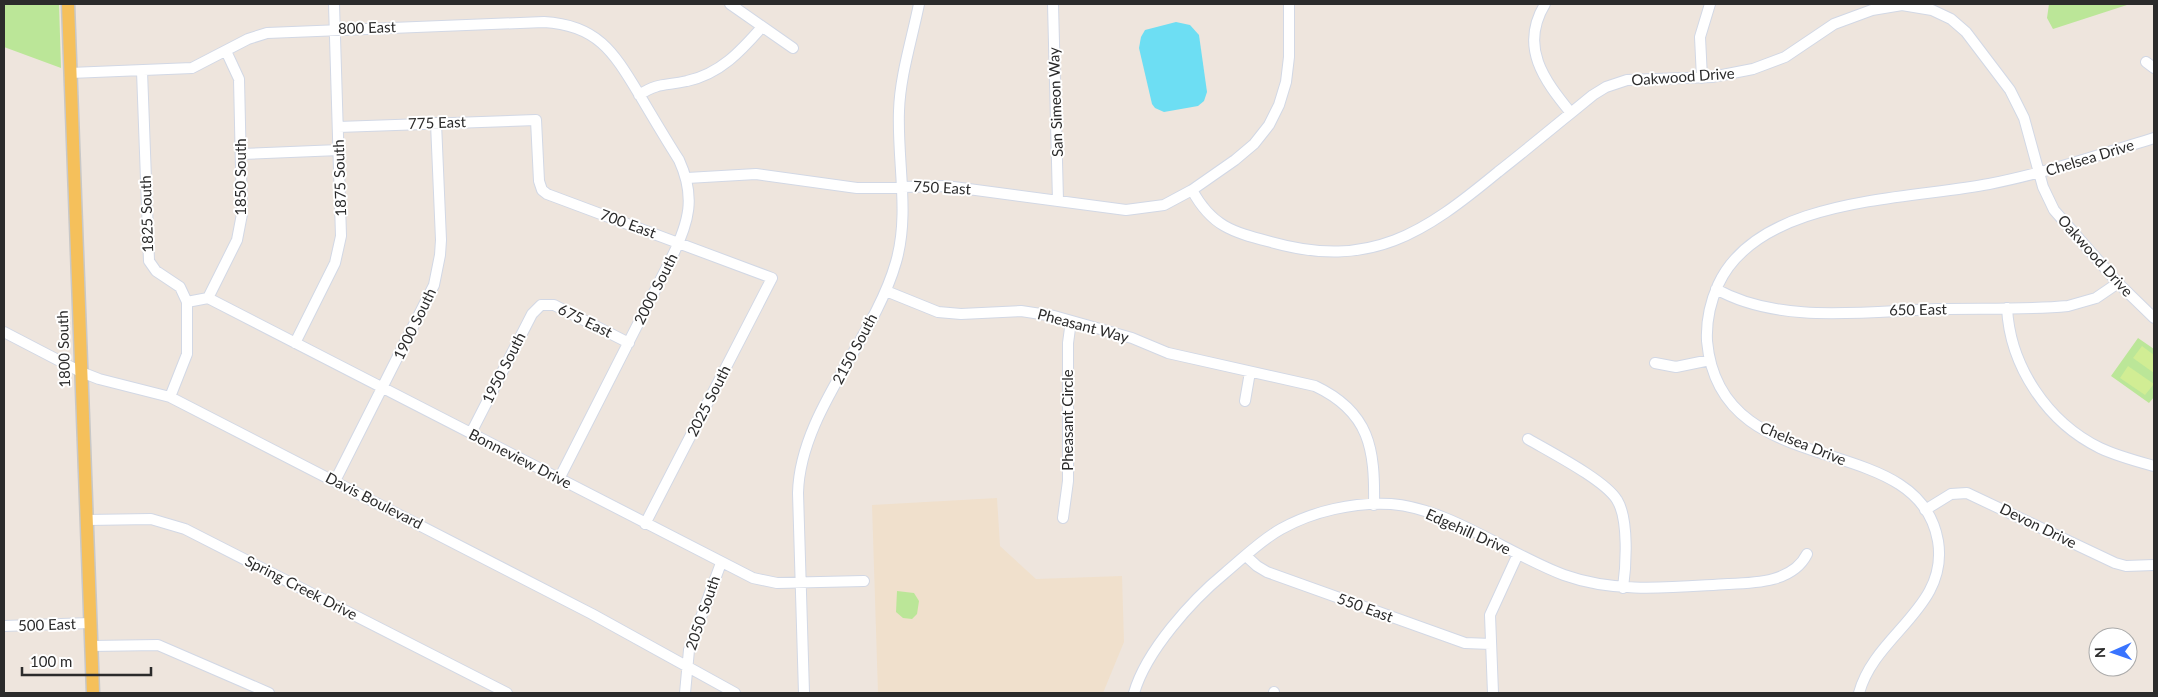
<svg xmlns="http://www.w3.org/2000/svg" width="2158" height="697" font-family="Lato,sans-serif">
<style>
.education{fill:#f0e0cc}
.green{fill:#bbe698}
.pitch{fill:#d1ed94}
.water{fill:#6ddef3}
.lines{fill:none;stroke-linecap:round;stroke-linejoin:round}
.minor-casing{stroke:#d2d8e5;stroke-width:12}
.major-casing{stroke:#c8c8c8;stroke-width:15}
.minor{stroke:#fff;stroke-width:10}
.major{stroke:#f5c05b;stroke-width:12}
.labels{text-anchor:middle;stroke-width:4;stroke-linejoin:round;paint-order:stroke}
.street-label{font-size:15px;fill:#2b2b2b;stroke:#fff}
</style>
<rect width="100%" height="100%" fill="#eee5dd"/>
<!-- education -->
<path class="education" d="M997 498 1000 546 1036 579 1122 576 1124 642 1103 693H878L872 505Z"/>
<!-- green -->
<path class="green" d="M4 4H59L61 68 4 47Z
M2049 4H2130L2053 29 2047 18Z
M2138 338 2154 349V397L2149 403 2111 376Z
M897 591 914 593 919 601 917 614 912 619 903 618 896 612Z"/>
<!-- pitch -->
<path class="pitch" d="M2142 346 2154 355V373L2133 358Z
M2128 366 2154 384 2145 395 2120 378Z"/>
<!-- water -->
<path class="water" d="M1176 22 1190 25 1199 35 1207 92 1204 101 1198 106 1164 112 1155 108 1152 104 1139 48 1141 37 1145 30Z"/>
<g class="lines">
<!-- minor casing -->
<g class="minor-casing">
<path id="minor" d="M730 4 793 48
M1053 4 1058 201
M1545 4C1519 47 1544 80 1571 113
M2146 62 2154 68
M142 71 149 261 156 271 180 287 187 302V354L170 397
M70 73 192 68 248 39 267 33 544 22C598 25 614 53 639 94 652 116 665 138 679 160 696 197 689 222 672 257L559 479
M1702 78 1700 37 1710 4
M639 95C659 82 666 86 687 81 720 74 741 51 762 27
M338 127 536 120 539 181 542 190 547 194 772 278 645 524
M241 154 339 150
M687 178 756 174 857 188 946 186 1126 210 1164 205 1192 190 1235 160 1254 144 1269 125 1279 105 1286 82 1289 57V4
M1192 190C1212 227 1233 232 1271 242 1371 270 1424 233 1498 172 1530 147 1561 121 1593 95L1606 87 1627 80 1712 77 1753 69 1785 57 1834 24 1872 10 1902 5 1932 10 1951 19 1966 32 2010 90 2024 118 2043 187 2054 210 2118 283 2154 318
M1716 289C1780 325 1867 311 1938 309 1981 308 2025 310 2068 306L2096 298 2118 283
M886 291 938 312 961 314 1021 311 1054 316 1132 338 1168 353 1315 386C1370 412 1375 449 1374 505
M208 298 237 240 242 214 239 79 226 51
M187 302 208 298 753 578 777 583 864 581
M2007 308C2010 366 2047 422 2100 448 2117 456 2136 461 2154 466
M4 332 81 372 99 379 170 397 592 614 735 693
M295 343 335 263 341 236 334 4
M1655 363 1676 367 1710 360
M1245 401 1250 372
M471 433 532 314 541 305H554L629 343
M1528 439C1550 452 1605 480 1617 500 1629 519 1626 566 1623 588
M335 481 434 285 440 255 441 240 436 123
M1925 510 1951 494 1967 493 2115 563 2126 566 2154 565
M1063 518 1068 481V343L1071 321
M87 520 151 519 185 529 507 693
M1246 556 1257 566 1267 572 1465 643 1491 644
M4 626 90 623
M91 646 158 645 269 693
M1274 692V693
M685 693 689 650 721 563
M804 693 798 493C800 412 874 340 896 262 910 214 897 161 899 111 900 76 912 39 919 4
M1134 693C1146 651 1192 600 1225 573 1243 558 1261 540 1281 529 1313 511 1354 502 1391 504 1448 508 1510 555 1564 575 1617 594 1673 587 1728 584 1756 583 1793 582 1807 554
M1493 693 1490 615 1518 554
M1859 693C1875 634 1949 608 1938 541 1918 426 1720 487 1707 341 1706 321 1710 303 1718 285 1758 197 1906 200 1989 184 2045 173 2099 155 2154 138"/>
</g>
<!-- major casing -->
<g class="major-casing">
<path id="major" d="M68 4 93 693"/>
</g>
<!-- minor -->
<use href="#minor" class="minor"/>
<!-- major -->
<use href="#major" class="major"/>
</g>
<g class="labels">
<!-- street labels -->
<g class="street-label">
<text transform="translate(367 28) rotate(-2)" y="5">800 East</text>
<text transform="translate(1683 77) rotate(-4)" y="5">Oakwood Drive</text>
<text transform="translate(1056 102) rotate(-92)" y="5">San Simeon Way</text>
<text transform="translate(437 123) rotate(-2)" y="5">775 East</text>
<text transform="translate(2090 158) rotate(-17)" y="5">Chelsea Drive</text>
<text transform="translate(241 177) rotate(-90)" y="5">1850 South</text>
<text transform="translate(340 178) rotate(-92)" y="5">1875 South</text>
<text transform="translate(942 188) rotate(3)" y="5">750 East</text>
<text transform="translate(147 214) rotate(-92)" y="5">1825 South</text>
<text transform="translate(628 224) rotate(20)" y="5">700 East</text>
<text transform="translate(2095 256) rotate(48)" y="5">Oakwood Drive</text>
<text transform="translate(656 289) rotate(-63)" y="5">2000 South</text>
<text transform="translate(1918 310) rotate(-1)" y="5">650 East</text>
<text transform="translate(585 321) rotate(26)" y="5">675 East</text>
<text transform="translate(415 324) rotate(-64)" y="5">1900 South</text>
<text transform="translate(1083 326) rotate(15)" y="5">Pheasant Way</text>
<text transform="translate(64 349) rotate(-92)" y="5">1800 South</text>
<text transform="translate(855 349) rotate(-62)" y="5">2150 South</text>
<text transform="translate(504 368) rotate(-63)" y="5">1950 South</text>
<text transform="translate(709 401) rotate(-63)" y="5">2025 South</text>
<text transform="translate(1068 420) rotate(-90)" y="5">Pheasant Circle</text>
<text transform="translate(1803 444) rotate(22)" y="5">Chelsea Drive</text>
<text transform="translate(520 459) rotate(27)" y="5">Bonneview Drive</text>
<text transform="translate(374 501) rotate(27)" y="5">Davis Boulevard</text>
<text transform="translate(2038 526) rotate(26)" y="5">Devon Drive</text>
<text transform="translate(1468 532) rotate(24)" y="5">Edgehill Drive</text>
<text transform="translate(301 588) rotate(27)" y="5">Spring Creek Drive</text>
<text transform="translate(1365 608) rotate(20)" y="5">550 East</text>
<text transform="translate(703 613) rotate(-71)" y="5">2050 South</text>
<text transform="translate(47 625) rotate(-2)" y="5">500 East</text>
</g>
</g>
<!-- border -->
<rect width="2158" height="697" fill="none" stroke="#2b2b2b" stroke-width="10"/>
<!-- north arrow -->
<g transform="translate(2113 652) rotate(268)"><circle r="24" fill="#ffffff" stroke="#aaaaaa"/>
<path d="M0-4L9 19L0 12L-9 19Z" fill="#3974ff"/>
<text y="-8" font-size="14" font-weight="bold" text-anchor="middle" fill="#2b2b2b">N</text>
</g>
<!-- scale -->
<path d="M22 667v8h129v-8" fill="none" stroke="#2b2b2b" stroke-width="2.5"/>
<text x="30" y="667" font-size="15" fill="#2b2b2b" stroke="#ffffff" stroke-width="4" paint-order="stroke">100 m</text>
</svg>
